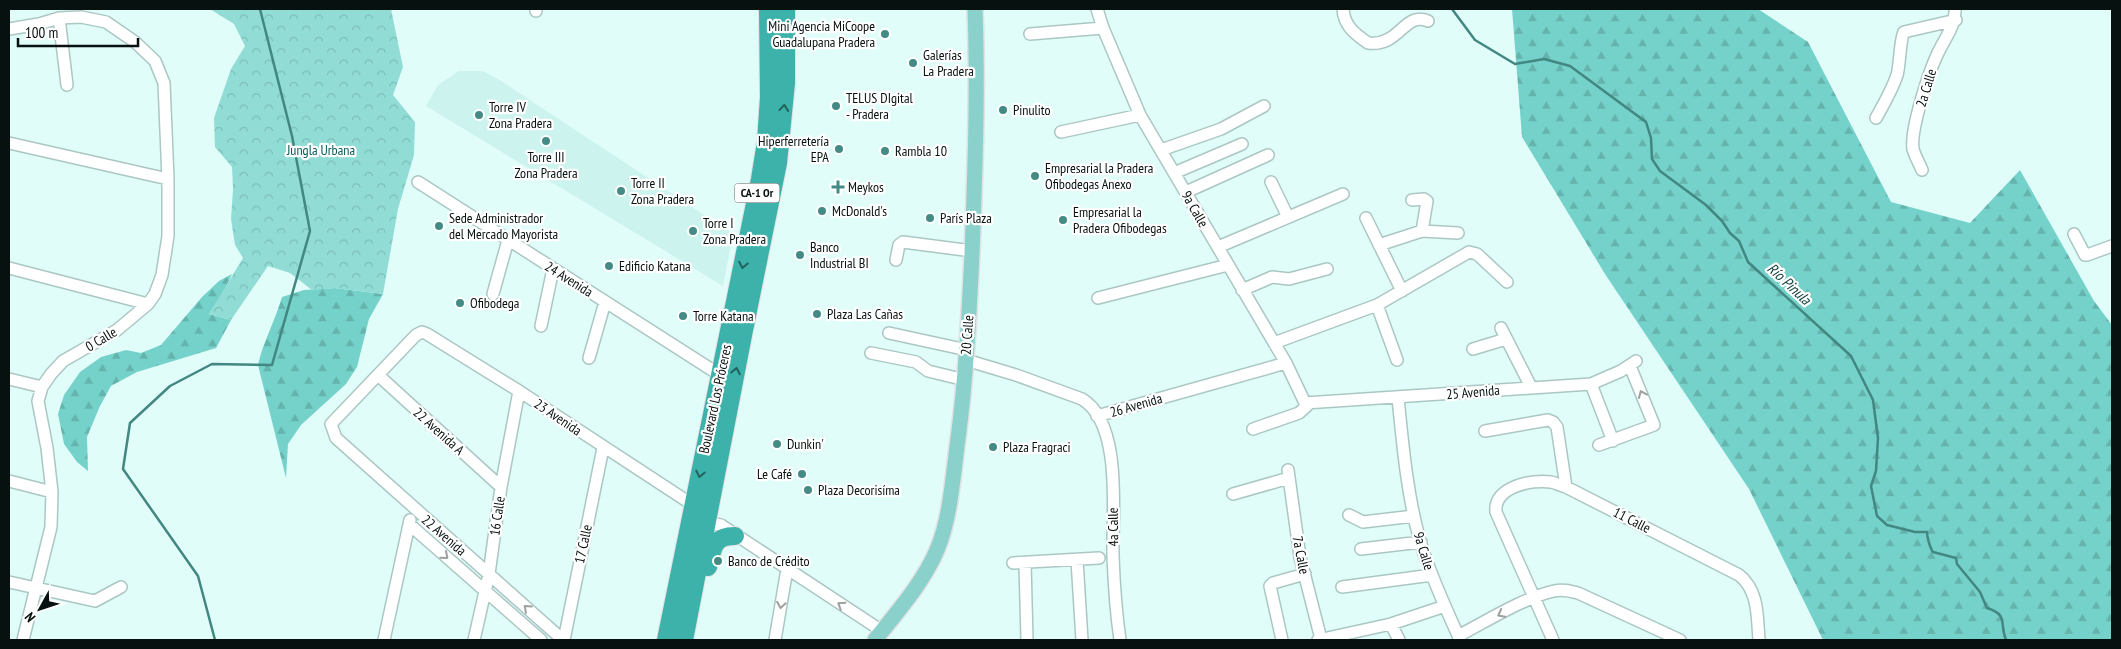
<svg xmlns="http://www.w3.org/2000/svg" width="2121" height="649" font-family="'PT Sans Narrow',sans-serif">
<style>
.built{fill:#cdf3ef}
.forest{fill:url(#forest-firs)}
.park{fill:url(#park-crowns)}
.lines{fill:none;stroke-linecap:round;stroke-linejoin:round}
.stream{stroke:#428781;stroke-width:2.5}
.minor-casing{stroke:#abc7c4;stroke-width:14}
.major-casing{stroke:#e1e2e2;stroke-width:18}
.highway-casing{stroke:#e1e2e2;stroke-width:20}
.minor{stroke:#fff;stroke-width:11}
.major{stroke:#8ad1cc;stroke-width:15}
.highway{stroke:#3cb2aa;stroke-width:18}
.oneway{stroke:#22625d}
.oneway2{stroke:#9ca09f}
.poi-dot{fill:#448b85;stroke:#fff;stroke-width:2}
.labels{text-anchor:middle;stroke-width:4.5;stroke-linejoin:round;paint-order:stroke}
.shield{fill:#fff;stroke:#515858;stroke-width:1}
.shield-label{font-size:12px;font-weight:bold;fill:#071110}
.poi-label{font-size:14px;fill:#071110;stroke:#fff;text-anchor:start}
.street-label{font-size:14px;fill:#071110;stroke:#fff}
.park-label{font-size:14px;fill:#025955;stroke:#fff}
.water-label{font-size:15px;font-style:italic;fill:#16423f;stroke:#fff}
</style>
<defs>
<pattern id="forest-firs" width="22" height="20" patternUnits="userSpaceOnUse" patternTransform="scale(1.25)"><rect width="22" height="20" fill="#75d2ca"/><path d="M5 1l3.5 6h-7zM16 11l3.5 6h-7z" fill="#64b3ac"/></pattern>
<pattern id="park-crowns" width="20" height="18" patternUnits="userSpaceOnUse" patternTransform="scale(1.25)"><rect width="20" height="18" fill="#91ddd6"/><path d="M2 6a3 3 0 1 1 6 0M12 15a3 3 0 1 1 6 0" fill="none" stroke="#7cbdb7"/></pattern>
</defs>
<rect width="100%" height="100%" fill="#e1fdfa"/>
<!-- built -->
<path class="built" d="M459 71H483L498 79 733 234 723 286 426 106 438 85Z"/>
<!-- forest -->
<path class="forest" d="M1512 9H1758L1808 42 1891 202 1970 223 2020 170 2094 301 2112 325V640H1823L1749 489 1605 274 1522 137Z
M232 274 224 291 209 314 231 320 216 348 137 372 111 386 100 406 87 437 88 471 77 462 64 444 58 414 64 395 80 372 101 357 126 350 141 353 161 345 202 297 219 281Z
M335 288 383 294 369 319 357 367 346 384 301 425 288 444 286 478 258 365C263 342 275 321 282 297L304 290Z"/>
<!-- park -->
<path class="park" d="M210 9H391L403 67 393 95 415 122 414 155 398 209 383 294 335 288 312 290 290 273 268 266 231 320 209 314 243 258 235 245 231 219 233 189 232 167 215 147 214 118 231 69 245 46 234 24Z"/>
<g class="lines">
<!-- stream -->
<path class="stream" d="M1452 9 1475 40 1515 64 1544 59 1570 66 1646 122 1651 138 1652 159 1660 171 1706 205 1722 221 1730 233 1739 241 1748 262 1851 356 1873 400 1878 438 1876 471 1871 486 1877 516 1887 525 1915 532H1927C1927 537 1930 548 1933 552L1956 558 1957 564 1980 592 1987 608C2009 615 1999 623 2006 640
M215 640 198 576 123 469 130 423 170 386 212 364 272 365 310 231 292 136 260 9"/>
<!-- minor casing -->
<g class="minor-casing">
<path id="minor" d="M536 9V11
M1097 9 1103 28 1140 115 1286 363 1305 403 1591 384 1621 371 1636 361
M1343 9C1344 26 1355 34 1368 43 1400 47 1404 11 1428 21
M59 18 67 85
M9 29 39 24 59 18 81 17 106 22 135 42 155 61 164 83 168 179V236L162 275 155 294 148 304 117 330 63 361 51 374 42 387 38 401 47 448 52 492 51 527 23 640
M1030 34 1103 28
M1876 118C1884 104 1892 90 1897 75 1900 65 1900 38 1904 32L1956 20
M1061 132 1140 115
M9 143 168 179
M1161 150 1221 129 1264 106
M1922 170C1919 163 1915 156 1913 149 1910 130 1929 72 1937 55 1944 39 1956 26 1955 9
M1174 173 1242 144
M418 182 720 375
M1271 182 1288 217
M1186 192 1268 155
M1412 200 1424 199 1427 201 1422 231
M1366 218 1402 291
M2074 234 2085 255H2087L2112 246
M1379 245 1422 231 1458 233
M1218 247 1343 194
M896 260 899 245 903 242 972 251
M9 268 148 304
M1242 290 1272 277 1289 279 1327 269
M493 294 508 240
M1098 298 1228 265
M1377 305 1397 360
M541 326 553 269
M1501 328 1531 387
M889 333 967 350
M1274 343 1377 305 1469 252 1477 254 1507 282
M1473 349 1506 339
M871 353 916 362 928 371 965 380
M589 358 605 302
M966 360 1016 375 1082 399C1123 424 1112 514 1113 556 1114 584 1116 612 1120 640
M378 375 501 487
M9 379 42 387
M1591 384 1613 441
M1398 398C1403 447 1407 494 1420 541 1430 575 1446 608 1460 640
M1097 416 1286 363
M1253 429 1299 413 1310 403
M1485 431 1548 420 1553 422 1557 427 1566 487
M1599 445 1654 425 1630 366
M1288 470 1300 557 1321 639
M9 481 52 492
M1233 494 1289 478
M1349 515 1363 522 1414 516
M706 522 721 525 882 631
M409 524 541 640
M1361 549 1421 542
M1077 560 1082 640
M1013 563 1099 558
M1025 563 1027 640
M9 582 95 601 121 587
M1342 587 1432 575
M1391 624 1399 640
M1458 636C1487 621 1523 598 1554 591 1562 589 1570 591 1578 593L1680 640
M384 640 410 520
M474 640 489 574 501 487 519 391
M563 640 336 438 331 424 416 335 422 332 427 334 519 391 693 505
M564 640 603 448
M775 640 787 569
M1282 640 1270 586 1273 583 1305 574
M1318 640 1391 624 1445 606
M1553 640 1496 512C1493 487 1532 479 1551 482 1556 483 1561 486 1566 487L1739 575C1759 591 1757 616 1759 640"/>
</g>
<!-- major casing -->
<g class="major-casing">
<path id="major" d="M875 640C897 612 923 583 937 550 951 517 953 474 958 439 966 378 969 316 972 254 975 172 978 91 975 9"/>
</g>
<!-- highway casing -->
<g class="highway-casing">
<path id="highway" d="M708 567C713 548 713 536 735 536
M666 640 760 179 766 142 769 97 768 9
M684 640 744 330 778 163 786 83V9"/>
</g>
<!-- minor -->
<use href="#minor" class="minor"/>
<!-- major -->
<use href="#major" class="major"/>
<!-- highway -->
<use href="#highway" class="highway"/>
</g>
<!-- one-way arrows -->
<defs><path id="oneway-chevron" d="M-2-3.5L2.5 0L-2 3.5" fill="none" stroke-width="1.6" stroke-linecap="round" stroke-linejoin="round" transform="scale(1.25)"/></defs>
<g class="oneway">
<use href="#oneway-chevron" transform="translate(784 108) rotate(-85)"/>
<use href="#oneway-chevron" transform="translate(743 265) rotate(101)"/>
<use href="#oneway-chevron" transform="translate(736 371) rotate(-79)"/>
<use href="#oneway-chevron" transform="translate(700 474) rotate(102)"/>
</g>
<g class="oneway2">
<use href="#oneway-chevron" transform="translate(1642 394) rotate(-113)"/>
<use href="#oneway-chevron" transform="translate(445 556) rotate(41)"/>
<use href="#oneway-chevron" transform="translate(781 605) rotate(99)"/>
<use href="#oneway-chevron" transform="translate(841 605) rotate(-147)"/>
<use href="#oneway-chevron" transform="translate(527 608) rotate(-138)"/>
<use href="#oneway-chevron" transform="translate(1501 614) rotate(153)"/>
</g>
<!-- markers -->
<g class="poi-dot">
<circle cx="885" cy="34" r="5"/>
<circle cx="913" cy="63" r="5"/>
<circle cx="836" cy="106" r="5"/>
<circle cx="1003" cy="110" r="5"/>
<circle cx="479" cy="115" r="5"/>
<circle cx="546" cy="141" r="5"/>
<circle cx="839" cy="149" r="5"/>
<circle cx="885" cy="151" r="5"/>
<circle cx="1035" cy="176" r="5"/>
<path d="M835.5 179.5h5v5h5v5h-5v5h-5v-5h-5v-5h5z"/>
<circle cx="621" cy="191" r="5"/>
<circle cx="822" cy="211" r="5"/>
<circle cx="930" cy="218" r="5"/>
<circle cx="1063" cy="220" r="5"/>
<circle cx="439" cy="226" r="5"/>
<circle cx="693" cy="231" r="5"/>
<circle cx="800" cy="255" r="5"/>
<circle cx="609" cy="266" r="5"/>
<circle cx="460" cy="303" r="5"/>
<circle cx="817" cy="314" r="5"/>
<circle cx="683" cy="316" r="5"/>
<circle cx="777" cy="444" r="5"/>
<circle cx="993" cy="447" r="5"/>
<circle cx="802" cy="474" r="5"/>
<circle cx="808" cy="490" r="5"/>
<circle cx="718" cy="561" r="5"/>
</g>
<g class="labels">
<!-- shield labels -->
<rect class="shield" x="734.5" y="183.5" width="45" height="19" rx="4"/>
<g class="shield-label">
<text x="757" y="197">CA-1 Or</text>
</g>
<!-- poi labels -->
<g class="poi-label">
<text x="875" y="31" text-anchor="end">Mini Agencia MiCoope<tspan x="875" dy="16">Guadalupana Pradera</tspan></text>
<text x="923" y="60">Galerías<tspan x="923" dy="16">La Pradera</tspan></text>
<text x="846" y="103">TELUS DIgital<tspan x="846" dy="16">- Pradera</tspan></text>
<text x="489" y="112">Torre IV<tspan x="489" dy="16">Zona Pradera</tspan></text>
<text x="1013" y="115">Pinulito</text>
<text x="829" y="146" text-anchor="end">Hiperferretería<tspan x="829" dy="16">EPA</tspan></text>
<text x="895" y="156">Rambla 10</text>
<text x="546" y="162" text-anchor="middle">Torre III<tspan x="546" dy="16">Zona Pradera</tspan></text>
<text x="1045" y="173">Empresarial la Pradera<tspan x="1045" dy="16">Ofibodegas Anexo</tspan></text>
<text x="631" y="188">Torre II<tspan x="631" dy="16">Zona Pradera</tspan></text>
<text x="848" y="192">Meykos</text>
<text x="832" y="216">McDonald's</text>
<text x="1073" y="217">Empresarial la<tspan x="1073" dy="16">Pradera Ofibodegas</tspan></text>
<text x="449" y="223">Sede Administrador<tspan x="449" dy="16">del Mercado Mayorista</tspan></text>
<text x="940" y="223">París Plaza</text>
<text x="703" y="228">Torre I<tspan x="703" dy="16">Zona Pradera</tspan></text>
<text x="810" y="252">Banco<tspan x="810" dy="16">Industrial BI</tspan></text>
<text x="619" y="271">Edificio Katana</text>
<text x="470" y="308">Ofibodega</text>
<text x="827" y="319">Plaza Las Cañas</text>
<text x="693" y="321">Torre Katana</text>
<text x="787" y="449">Dunkin'</text>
<text x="1003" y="452">Plaza Fragraci</text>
<text x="792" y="479" text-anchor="end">Le Café</text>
<text x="818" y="495">Plaza Decorisíma</text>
<text x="728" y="566">Banco de Crédito</text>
</g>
<!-- street labels -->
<g class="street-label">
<text transform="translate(1926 88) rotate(-73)" y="5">2a Calle</text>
<text transform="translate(1195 209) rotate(60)" y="5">9a Calle</text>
<text transform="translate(569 279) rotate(32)" y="5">24 Avenida</text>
<text transform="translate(967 335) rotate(-86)" y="5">20 Calle</text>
<text transform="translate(101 339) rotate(-31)" y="5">0 Calle</text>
<text transform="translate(1473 392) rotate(-5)" y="5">25 Avenida</text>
<text transform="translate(715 399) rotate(-78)" y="5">Boulevard Los Próceres</text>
<text transform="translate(1136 405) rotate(-16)" y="5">26 Avenida</text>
<text transform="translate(558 417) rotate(34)" y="5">23 Avenida</text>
<text transform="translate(439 431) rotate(42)" y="5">22 Avenida A</text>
<text transform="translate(497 516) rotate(-82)" y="5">16 Calle</text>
<text transform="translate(1632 520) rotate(27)" y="5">11 Calle</text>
<text transform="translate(1113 527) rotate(-91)" y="5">4a Calle</text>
<text transform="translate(444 535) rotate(41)" y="5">22 Avenida</text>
<text transform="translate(583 544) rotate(-78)" y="5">17 Calle</text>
<text transform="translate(1424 551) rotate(73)" y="5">9a Calle</text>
<text transform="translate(1301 555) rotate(79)" y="5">7a Calle</text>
</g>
<!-- park labels -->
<g class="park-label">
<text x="321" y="155">Jungla Urbana</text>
</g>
<!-- water labels -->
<g class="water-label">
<text transform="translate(1789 284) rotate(43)" y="5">Río Pinula</text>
</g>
</g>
<!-- border -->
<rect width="2121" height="649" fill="none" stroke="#071110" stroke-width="20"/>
<!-- north arrow -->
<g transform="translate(40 609) rotate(230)" stroke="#ffffff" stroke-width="4" paint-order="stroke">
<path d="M0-4L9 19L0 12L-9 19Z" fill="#071110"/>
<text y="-8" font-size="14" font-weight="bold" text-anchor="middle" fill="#071110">N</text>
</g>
<!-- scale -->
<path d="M18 38v8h120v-8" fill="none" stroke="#071110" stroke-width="2.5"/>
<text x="25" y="38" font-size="15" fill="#071110" stroke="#ffffff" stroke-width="4" paint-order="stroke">100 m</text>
</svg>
